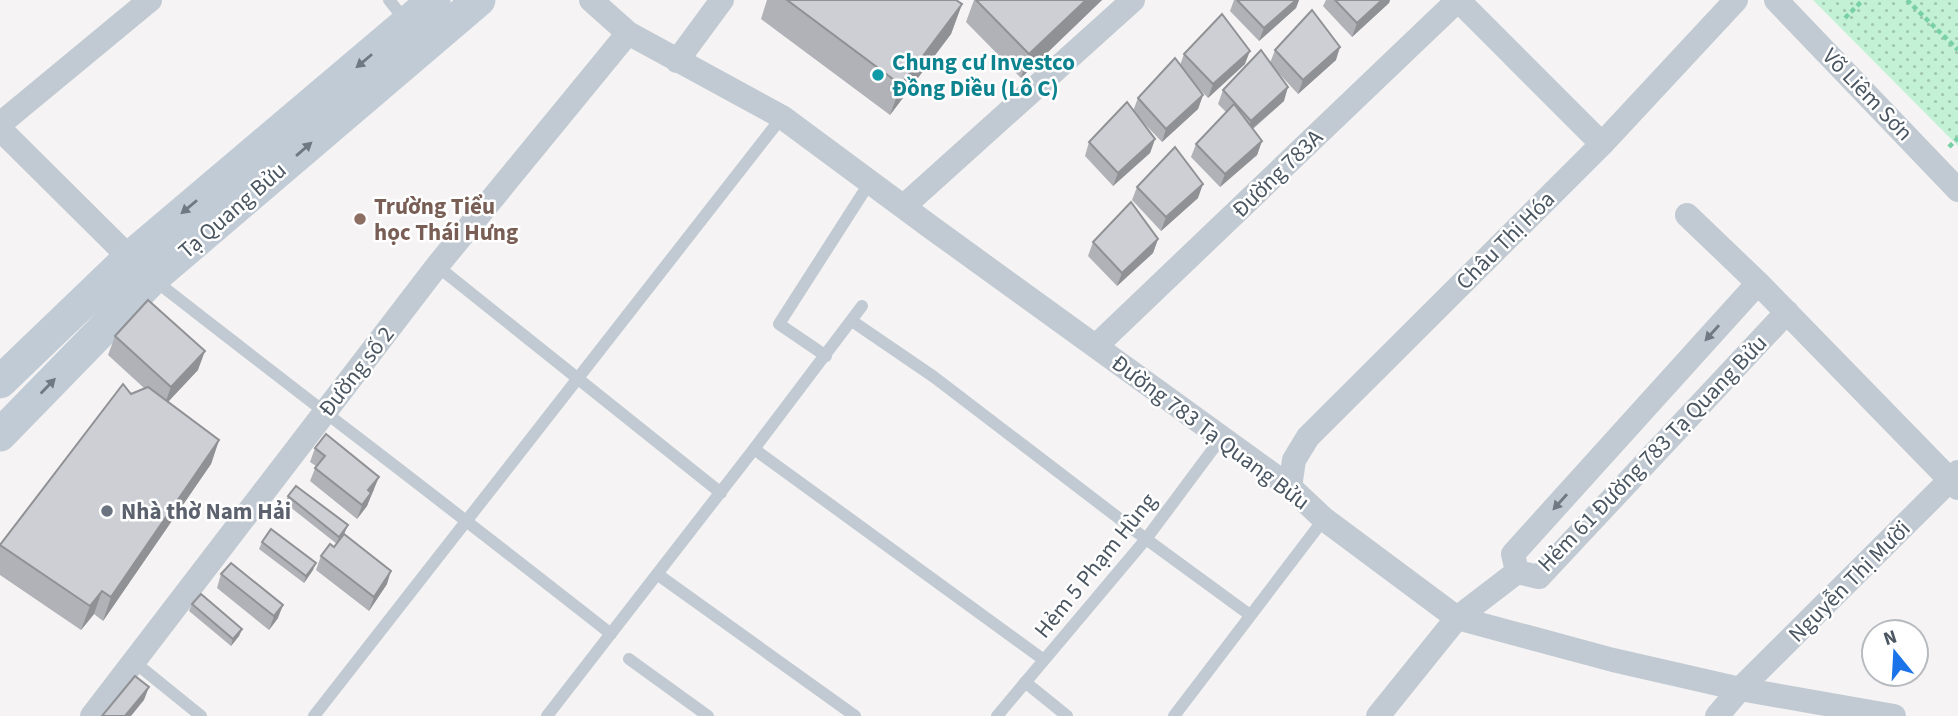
<svg xmlns="http://www.w3.org/2000/svg" width="1958" height="716" font-family="'Source Sans 3',sans-serif">
<style>
.park{fill:url(#park-dots)}
.lines{fill:none;stroke-linecap:round;stroke-linejoin:round}
.path{stroke:#7ad0a6;stroke-width:4.5;stroke-dasharray:5 3.5;stroke-linecap:butt}
.service{stroke:#c1cad2;stroke-width:12}
.minor{stroke:#c1cad2;stroke-width:24}
.secondary{stroke:#c1cbd6;stroke-width:33}
.wall{fill:#b0b2b7}
.shaded-wall{fill:#909195}
.building{fill:#cdcfd5;stroke:#909195;stroke-width:2}
.oneway{fill:#6e7984}
.oneway2{fill:#6e7983}
.culture-dot{fill:#0f9aa8;stroke:#fff;stroke-width:2.5}
.education-dot{fill:#8d6e63;stroke:#fff;stroke-width:2.5}
.worship-dot{fill:#6b7280;stroke:#fff;stroke-width:2.5}
.labels{text-anchor:middle;stroke-width:5;stroke-linejoin:round;paint-order:stroke}
.culture-label{font-size:23px;font-weight:bold;fill:#0d838f;stroke:#fff;text-anchor:start}
.street-label{font-size:23px;fill:#4a5661;stroke:#fff}
.education-label{font-size:23px;font-weight:bold;fill:#785e54;stroke:#fff;text-anchor:start}
.worship-label{font-size:23px;font-weight:bold;fill:#5b616d;stroke:#fff;text-anchor:start}
</style>
<defs>
<pattern id="park-dots" width="8" height="8" patternUnits="userSpaceOnUse" patternTransform="scale(1.75)"><rect width="8" height="8" fill="#c3f1d5"/><path d="M2 2h.1M6 6h.1" fill="none" stroke="#a0c6b0" stroke-width="1.8" stroke-linecap="round"/></pattern>
</defs>
<rect width="100%" height="100%" fill="#f5f3f3"/>
<!-- park -->
<path class="park" d="M1813 0H1958V146Z"/>
<g class="lines">
<!-- path -->
<path class="path" d="M1907 0 1958 50
M1845 18 1863 0
M1949 147 1958 138"/>
<!-- service -->
<path class="service" d="M389 0 405 20
M437 266 721 493
M153 279C305 398 459 514 611 634
M852 321 934 377 1146 539 1250 615
M826 356 779 324 870 182
M754 449 1044 660
M657 574 855 716
M629 659 708 716
M133 661 201 716
M1025 682 1067 716
M314 716 782 117
M547 716 754 449 862 306
M997 716 1146 539 1222 437
M1174 716 1324 519"/>
<!-- minor -->
<path class="minor" d="M591 0 628 33 782 117 932 228 1290 487 1324 519 1457 618 1613 660 1740 689 1894 716
M1458 0 1602 144
M1776 0 1958 190
M677 61 722 0
M0 124 150 0
M0 129 141 269
M904 206 1133 0
M1687 215 1758 283 1958 488
M1096 346 1458 0
M1290 487 1294 460 1308 437 1602 144 1736 0
M1517 572 1539 577 1787 312
M1517 572 1513 554 1758 283
M92 716 437 266 628 33
M1378 716 1457 618 1517 572
M1717 716 1740 689 1958 472"/>
<!-- secondary -->
<path class="secondary" d="M0 382 128 259 434 0
M0 435 153 278 479 0"/>
</g>
<!-- wall -->
<path class="wall" d="M767 0H956L962 4 951 34 890 115 761 19Z
M974 0H1102L1021 78 966 22Z
M1234 0H1299L1296 8 1259 41 1230 11Z
M1326 0H1390L1389 3 1352 37 1323 6Z
M1275 50 1336 60 1298 94 1272 66 1284 101 1253 129 1262 141 1257 155 1220 187 1191 157 1196 144 1226 112 1218 104 1223 90 1270 63Z
M1184 54 1245 64 1208 98 1193 82 1203 95 1198 109 1162 142 1139 118 1155 139 1150 153 1113 186 1085 156 1089 142 1133 111 1138 98 1180 65Z
M1137 187 1198 198 1161 231 1132 200Z
M1158 239 1153 253 1117 286 1088 256 1093 242Z
M115 336 198 370 168 402 219 440 211 464 103 621 94 614 81 630 0 575V545L131 394 144 388 108 355Z
M315 448 374 490 371 494 367 506 357 519 310 481 316 466 310 462Z
M288 496 345 532 337 543 387 584 369 611 316 570 321 556 334 547 337 544 285 503Z
M262 542 313 570 304 583 259 549Z
M221 574 278 618 269 630 217 588Z
M192 604 242 629 239 636 231 646 189 611Z"/>
<!-- shaded-wall -->
<path class="shaded-wall" d="M1086 0H1102L1021 78 1029 54Z
M1296 0H1299L1296 8 1259 41 1264 28Z
M1382 0H1390L1389 3 1352 37 1357 23Z
M962 4 951 34 890 115 901 85Z
M1340 47 1336 60 1298 94 1303 80Z
M1250 51 1245 64 1208 98 1213 84Z
M1288 87 1284 101 1246 134 1251 121Z
M1203 95 1198 109 1162 142 1166 129Z
M1155 139 1150 153 1113 186 1118 173Z
M1262 141 1257 155 1220 187 1225 174Z
M1203 184 1198 198 1161 231 1166 217Z
M1158 239 1153 253 1117 286 1122 273Z
M205 351 198 370 164 406 171 387Z
M219 440 211 464 103 621 111 597Z
M379 477 367 506 357 519 368 490Z
M348 525 345 532 337 544 339 537Z
M316 563 313 570 304 583 306 576Z
M391 571 387 584 369 611 374 597Z
M102 591 94 614 81 630 90 606Z
M283 605 278 618 269 630 274 616Z
M242 629 239 636 231 646 233 639Z
M149 687 144 700 131 716H125Z"/>
<!-- building -->
<path class="building" d="M787 0H956L962 4 901 85Z
M976 0H1086L1029 54Z
M1237 0H1296L1264 28Z
M1335 0H1382L1357 23Z
M1312 10 1340 47 1303 80 1275 50Z
M1222 14 1250 51 1213 84 1184 54Z
M1261 50 1288 87 1251 121 1223 90Z
M1175 58 1203 95 1166 129 1138 98Z
M1127 102 1155 139 1118 173 1089 142Z
M1234 104 1262 141 1225 174 1196 144Z
M1175 147 1203 184 1166 217 1137 187Z
M1131 202 1158 239 1122 273 1093 242Z
M148 300 205 351 171 387 115 336Z
M123 384 131 394 148 387 219 440 111 597 102 591 90 606 0 545Z
M326 434 379 477 368 490 371 493 362 505 315 468 325 456 315 448Z
M296 486 348 525 339 537 288 496Z
M271 529 316 563 306 576 262 542Z
M344 534 391 571 374 597 321 556 330 544 334 547Z
M231 563 283 605 274 616 221 574Z
M201 594 242 629 233 639 192 604Z
M135 676 149 687 125 716H102Z"/>
<!-- one-way arrows -->
<defs><path id="oneway-solid" d="M-6-.8H1V-3.2L6.5 0L1 3.2V.8H-6Z" transform="scale(1.75)"/></defs>
<g class="oneway">
<use href="#oneway-solid" transform="translate(364 61) rotate(140)"/>
<use href="#oneway-solid" transform="translate(304 149) rotate(-41)"/>
<use href="#oneway-solid" transform="translate(189 207) rotate(140)"/>
<use href="#oneway-solid" transform="translate(48 386) rotate(-46)"/>
</g>
<g class="oneway2">
<use href="#oneway-solid" transform="translate(1712 333) rotate(132)"/>
<use href="#oneway-solid" transform="translate(1560 502) rotate(132)"/>
</g>
<!-- markers -->
<circle class="culture-dot" cx="878" cy="75" r="7"/>
<circle class="education-dot" cx="360" cy="219" r="7"/>
<circle class="worship-dot" cx="107" cy="511" r="7"/>
<g class="labels">
<!-- culture labels -->
<g class="culture-label">
<text x="892" y="70">Chung cư Investco<tspan x="892" dy="26">Đồng Diều (Lô C)</tspan></text>
</g>
<!-- street labels -->
<g class="street-label">
<text transform="translate(1868 94) rotate(46)" y="8">Võ Liêm Sơn</text>
<text transform="translate(1277 173) rotate(-44)" y="8">Đường 783A</text>
<text transform="translate(232 210) rotate(-41)" y="8">Tạ Quang Bửu</text>
<text transform="translate(1505 240) rotate(-45)" y="8">Châu Thị Hóa</text>
<text transform="translate(356 371) rotate(-52)" y="8">Đường số 2</text>
<text transform="translate(1211 432) rotate(37)" y="8">Đường 783 Tạ Quang Bửu</text>
<text transform="translate(1652 453) rotate(-46)" y="8">Hẻm 61 Đường 783 Tạ Quang Bửu</text>
<text transform="translate(1095 565) rotate(-51)" y="8">Hẻm 5 Phạm Hùng</text>
<text transform="translate(1849 581) rotate(-45)" y="8">Nguyễn Thị Mười</text>
</g>
<!-- education labels -->
<g class="education-label">
<text x="374" y="214">Trường Tiểu<tspan x="374" dy="26">học Thái Hưng</tspan></text>
</g>
<!-- worship labels -->
<g class="worship-label">
<text x="121" y="519">Nhà thờ Nam Hải</text>
</g>
</g>
<!-- north arrow -->
<g transform="translate(1895 653) rotate(342)"><circle r="33" fill="#ffffff" stroke="#b7bbc0" stroke-width="2"/>
<path d="M0-5L12 26L0 18L-12 26Z" fill="#1a73e8"/>
<text y="-10" font-size="19" font-weight="bold" text-anchor="middle" fill="#4a5661">N</text>
</g>
</svg>
